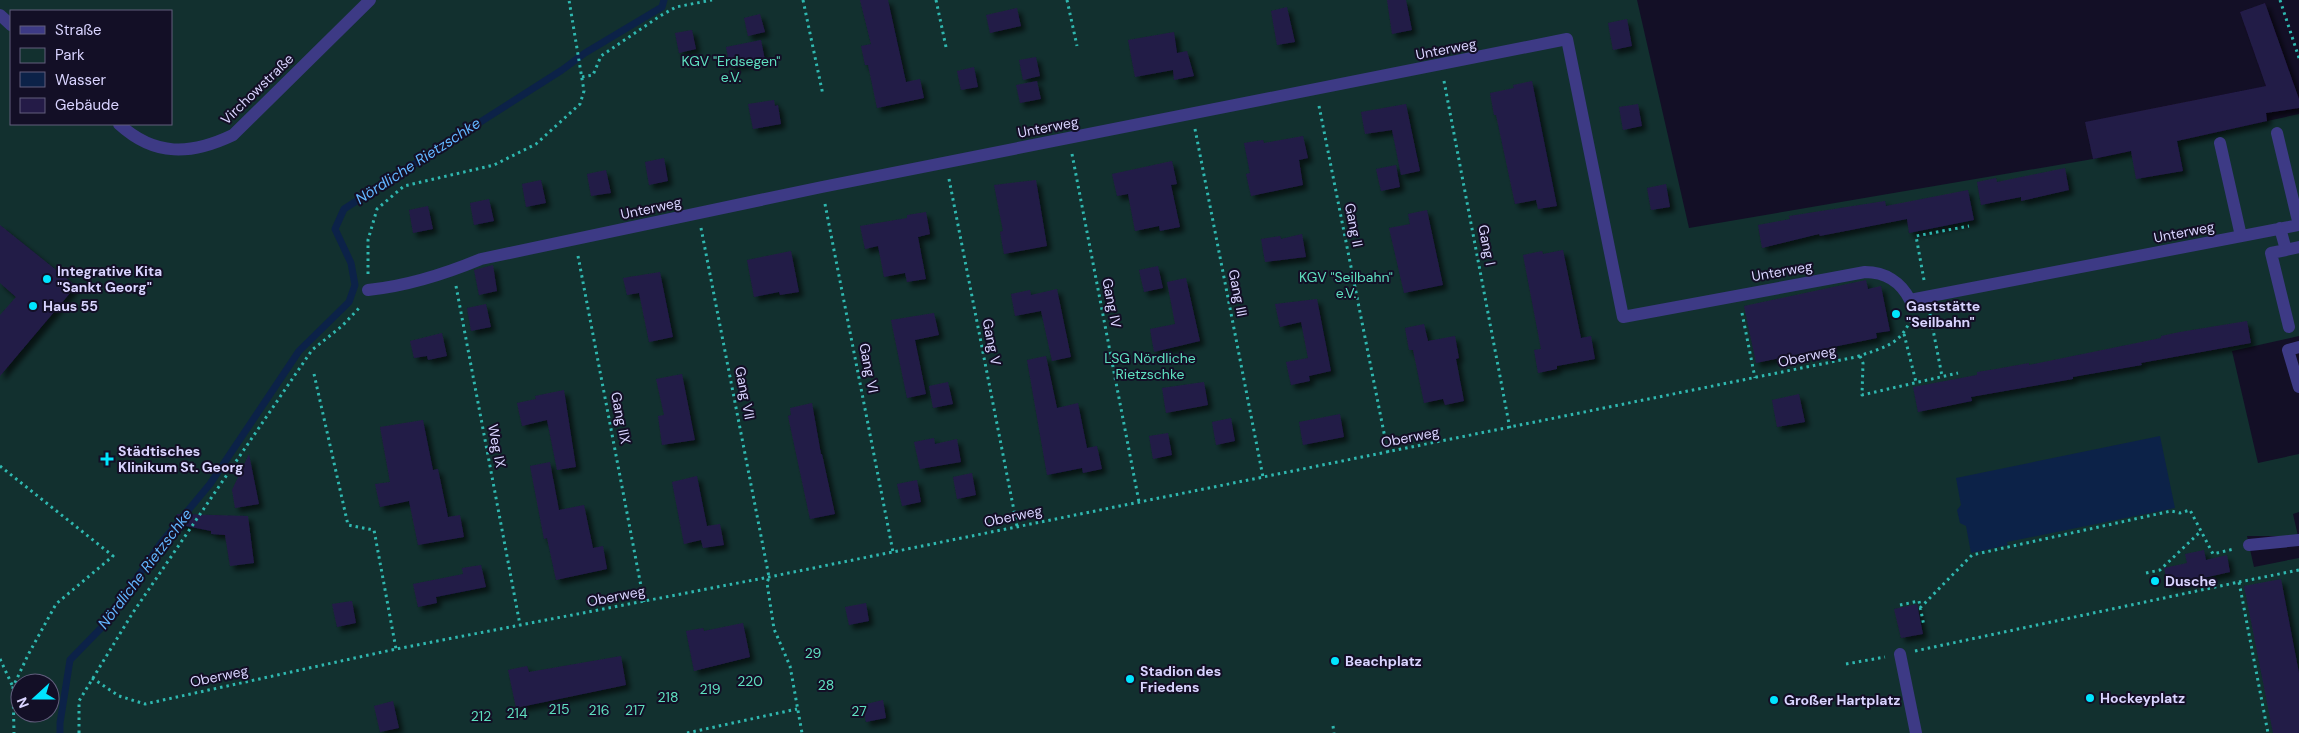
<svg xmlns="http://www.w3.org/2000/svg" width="2299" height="733" font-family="'DM Sans',sans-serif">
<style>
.green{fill:#12302f;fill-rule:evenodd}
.water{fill:#0c2248}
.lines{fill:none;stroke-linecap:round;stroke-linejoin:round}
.stream{stroke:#0c2248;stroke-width:7}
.building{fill:#241b47;filter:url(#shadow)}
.path{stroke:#2fb8b0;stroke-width:3;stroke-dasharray:2.5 4;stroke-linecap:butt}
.service{stroke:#3d3a85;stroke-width:12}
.minor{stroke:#3d3a85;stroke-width:12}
.poi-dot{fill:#00e5ff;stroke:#130f26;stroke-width:2}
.labels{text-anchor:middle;stroke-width:4;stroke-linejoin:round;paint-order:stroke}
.street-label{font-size:14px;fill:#d9d4ff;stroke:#130f26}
.park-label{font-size:14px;fill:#5fe0c0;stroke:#130f26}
.poi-label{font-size:14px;font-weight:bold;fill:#d9d4ff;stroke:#130f26;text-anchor:start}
.water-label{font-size:15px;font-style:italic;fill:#62b6ff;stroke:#130f26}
</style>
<defs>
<filter id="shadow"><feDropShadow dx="4.5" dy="4.5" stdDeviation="2.5" flood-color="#0009"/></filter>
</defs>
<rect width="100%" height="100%" fill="#130f26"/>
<!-- green -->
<path class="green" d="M0 0H1637L1689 228 2093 159 2299 114V336L2232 351 2258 463 2299 454V512L2293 514 2298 536H2247L2254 567 2299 558V733H0ZM11 11H171V124H11ZM20 683H50V713H20Z"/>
<!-- water -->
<path class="water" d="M2160 436 2175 508 2007 542 2008 545 1971 553 1966 526 1960 523 1957 510 1961 505 1956 478Z"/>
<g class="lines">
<!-- stream -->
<path class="stream" d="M60 733V723L70 660 105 624 161 543 210 484 299 351 349 302 355 285 351 263 335 229 344 209 562 70 585 53 662 7 664 0"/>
</g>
<!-- building -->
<path class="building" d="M860 0H888L906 82 920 79 924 98 877 108 868 65H865L861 46 871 44Z
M1387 0H1406L1412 30 1392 34Z
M2265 3 2299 99V108L2266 113 2267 121 2177 141 2183 171 2136 179 2131 151 2093 159 2085 122 2266 86 2240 12Z
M1287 7 1295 42 1277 45 1271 11Z
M1017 8 1021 26 990 33 986 15Z
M760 14 765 32 748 36 744 18Z
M1627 19 1632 46 1613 50 1608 23Z
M692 30 696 49 679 53 675 33Z
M1174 32 1177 53 1187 51 1194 76 1174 80 1173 70 1135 77 1128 40Z
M761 40 765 60 730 67 726 47Z
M1036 57 1040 76 1023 80 1019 60Z
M974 67 978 87 961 90 957 71Z
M1037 81 1041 99 1020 103 1016 85Z
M1532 81 1557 206 1538 209 1536 200 1515 204 1496 115H1494L1490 93 1514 88 1513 85Z
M774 100 775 106 778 105 781 124 753 129 748 104Z
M1406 104 1420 171 1401 175 1392 130 1365 134 1361 112Z
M1638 104 1642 126 1623 130 1619 107Z
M1303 136 1308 158 1299 160 1303 185 1251 196 1246 174 1250 173 1244 143 1263 140 1264 143Z
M664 158 668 181 649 185 645 162Z
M1172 161 1177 184 1171 185 1180 227 1160 231 1159 226 1135 231 1128 194 1117 196 1112 174Z
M1396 165 1400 187 1381 191 1376 169Z
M2065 168 2069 190 2021 201V197L1981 205 1977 182 1996 178 1997 182Z
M606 170 611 193 591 196 587 174Z
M541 180 546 203 526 207 522 184Z
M1036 180 1047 246 1004 254 1000 232 1003 231 994 185Z
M1666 184 1670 207 1651 210 1647 188Z
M1968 190 1974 220 1909 233 1907 219 1820 236 1819 234 1762 248 1758 225 1790 219 1789 216 1885 201 1886 206Z
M489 199 494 221 474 225 470 203Z
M428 206 433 229 413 233 409 210Z
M1427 210 1443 285 1404 293 1389 228 1410 224 1408 214Z
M926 212 930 234 918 237 926 279 907 282 905 273 884 277 878 246 865 249 860 226 907 218V215Z
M0 225 76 286 0 376V315L16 297 0 283Z
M1302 234 1306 257 1265 262 1261 239 1280 236 1281 239Z
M1563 250 1581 338 1591 336 1595 359 1557 366V369L1538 373 1534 350 1541 349 1523 255 1542 251 1543 254Z
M791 251 799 292 780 295 779 292 754 297 747 260Z
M493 265 497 291 479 295 474 270Z
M1158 266 1163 288 1144 292 1139 270Z
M660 272 673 337 649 342 639 293 627 295 623 278Z
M1186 278 1200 341 1154 352 1150 329 1175 324 1167 282Z
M1866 280 1868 289 1881 286 1890 331 1876 333 1877 338 1756 363 1744 306Z
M1057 289 1071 357 1052 361 1041 311 1015 316 1011 294 1030 290 1031 295Z
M1317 299 1331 371 1309 376 1310 381 1291 385 1286 362 1308 358 1301 322 1280 327 1275 304Z
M486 304 491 327 471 331 467 308Z
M934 313 939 335 915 340 926 394 907 398 891 320Z
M2247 321 2251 343 2141 363 2142 365 2073 377V379L1971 397 1972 401 1918 412 1913 387 1977 375V372L1996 369 2029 363V365L2161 338V336L2180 332Z
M1424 324 1428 341 1455 336 1459 358 1456 359 1464 401 1445 405 1443 399 1424 403 1413 350H1409L1405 328Z
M442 333 447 356 428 360 427 356 414 358 410 341Z
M1046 356 1057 408 1078 403 1087 448 1097 446 1102 469 1083 473 1082 468 1047 475 1027 360Z
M682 374 695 440 662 445 658 416 664 415 656 379Z
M948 382 953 404 933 408 929 386Z
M1204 382 1208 405 1166 413 1162 388Z
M564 390 576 467 557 470 547 420 522 426 517 403 536 399 535 396Z
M1799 394 1805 422 1777 427 1772 400Z
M812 403 821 454H822L835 514 810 519 788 416 791 415 790 408Z
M1340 414 1344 437 1303 445 1299 422Z
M1231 418 1235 441 1216 445 1212 422Z
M423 420 433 470 438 469 448 517 460 515 464 537 418 545 409 501 380 507 375 484 390 482 380 427Z
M1168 433 1172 455 1153 459 1149 436Z
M934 438 935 444 957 439 961 462 920 469 914 442Z
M249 454 259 504 235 508 232 490Z
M550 462 559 510 584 505 593 548 603 546 607 569 556 580 547 538 544 539 530 466Z
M972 473 976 495 957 499 953 477Z
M697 476 707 526 720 524 724 545 703 548 701 540 684 544 672 482Z
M917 480 921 502 902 506 897 484Z
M177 514 248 516 254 563 230 566 225 535 211 534V531L176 524Z
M2204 550 2206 560 2227 555 2230 572 2168 586 2164 568 2187 563 2185 554Z
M481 565 486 587 436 597 437 603 418 607 413 584 463 574 462 568Z
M2281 579 2299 673V733H2273L2244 586Z
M352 601 356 623 337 627 332 604Z
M866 603 869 621 849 625 845 607Z
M1917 604 1923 634 1901 638 1894 609Z
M743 623 750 657 694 671 686 631 703 628 704 631Z
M621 656 626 685 516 708 508 670 527 666 529 672Z
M883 700 886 718 866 722 862 705Z
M393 701 399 728 380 732 374 706Z"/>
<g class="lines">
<!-- path -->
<path class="path" d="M803 0 823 95
M936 0 946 47
M1067 0 1077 46
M2280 0 2299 58
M582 77 593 75 601 56 660 16 676 7 712 0
M1444 81 1510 429
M1319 106 1388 453
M1195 129 1263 477
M1072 154 1139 502
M949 179 1017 526
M825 204 893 552
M701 228 769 577 767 583 774 629 790 666 802 733
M578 256 644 602
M368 274V240L377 209 404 186 494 165 536 144 580 104 584 91 569 0
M1924 280 1916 236 1969 226
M456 286 520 625
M1742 313 1755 378
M1930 314 1942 376
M1904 334 1916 382
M1860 356 1863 363 1862 395 1958 373
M314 374 348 525 374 530 396 649
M0 466 113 556 56 604 28 655 13 687 14 733
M2146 573 2160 570 2201 531
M2239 582 2299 570
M1900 605 1919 601 1924 626
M1920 608 1972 555 2171 511 2180 513 2190 510 2213 554 2234 549
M1915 651 2239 582 2268 733
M0 659 13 687
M1846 664 1885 657
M92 678 119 696 145 704 396 649 769 577 1856 357C1881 348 1901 346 1911 318
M1333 726 1334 733
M79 733V701L132 614 312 350 342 326 361 306
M687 733 797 709"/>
<!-- service -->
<path class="service" d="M2277 133 2299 225
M2220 143 2241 236
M2280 228 2286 250 2271 253 2289 327
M2286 250 2299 247
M368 290C408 286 445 274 481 259L822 187 1567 39 1623 317 1865 272C1885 272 1901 282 1910 300L2299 225
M2299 347 2288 350 2299 387
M2249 545 2299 540
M1900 654 1916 733"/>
<!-- minor -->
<path class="minor" d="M0 15 11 25
M119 124C155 157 191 155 233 135L370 0"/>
</g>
<!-- markers -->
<g class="poi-dot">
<circle cx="47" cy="279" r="5"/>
<circle cx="33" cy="306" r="5"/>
<circle cx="1896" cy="314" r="5"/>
<path d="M104.5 451.5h5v5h5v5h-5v5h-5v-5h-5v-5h5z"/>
<circle cx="2155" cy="581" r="5"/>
<circle cx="1335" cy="661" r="5"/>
<circle cx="1130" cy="679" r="5"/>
<circle cx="2090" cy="698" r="5"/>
<circle cx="1774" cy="700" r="5"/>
</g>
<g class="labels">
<!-- street labels -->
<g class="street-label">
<text transform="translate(1446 49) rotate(-11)" y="5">Unterweg</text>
<text transform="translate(257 89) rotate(-44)" y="5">Virchowstraße</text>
<text transform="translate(1048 127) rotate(-11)" y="5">Unterweg</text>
<text transform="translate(651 208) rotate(-12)" y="5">Unterweg</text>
<text transform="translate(1354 225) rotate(79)" y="5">Gang II</text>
<text transform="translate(2184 232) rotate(-11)" y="5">Unterweg</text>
<text transform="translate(1487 245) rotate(79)" y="5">Gang I</text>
<text transform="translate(1782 271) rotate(-10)" y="5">Unterweg</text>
<text transform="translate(1238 293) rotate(79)" y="5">Gang III</text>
<text transform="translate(1112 303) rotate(79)" y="5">Gang IV</text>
<text transform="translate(992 342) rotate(79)" y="5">Gang V</text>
<text transform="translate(1807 356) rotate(-12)" y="5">Oberweg</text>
<text transform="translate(869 368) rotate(79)" y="5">Gang VI</text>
<text transform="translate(745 393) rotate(79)" y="5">Gang VII</text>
<text transform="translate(621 418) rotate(79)" y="5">Gang IIX</text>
<text transform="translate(1410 437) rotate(-11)" y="5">Oberweg</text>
<text transform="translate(497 446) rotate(79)" y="5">Weg IX</text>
<text transform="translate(1013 516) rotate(-12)" y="5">Oberweg</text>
<text transform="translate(616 596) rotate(-11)" y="5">Oberweg</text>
<text transform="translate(219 676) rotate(-12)" y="5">Oberweg</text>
</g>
<!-- park labels -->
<g class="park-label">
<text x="731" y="66">KGV "Erdsegen"<tspan x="731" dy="16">e.V.</tspan></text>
<text x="1346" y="282">KGV "Seilbahn"<tspan x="1346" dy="16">e.V.</tspan></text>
<text x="1150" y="363">LSG Nördliche<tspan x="1150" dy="16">Rietzschke</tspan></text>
<text x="813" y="658">29</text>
<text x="750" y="686">220</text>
<text x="826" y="690">28</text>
<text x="710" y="694">219</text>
<text x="668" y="702">218</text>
<text x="559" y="714">215</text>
<text x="599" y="715">216</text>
<text x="635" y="715">217</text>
<text x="859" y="716">27</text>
<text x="517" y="718">214</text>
<text x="481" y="721">212</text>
</g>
<!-- poi labels -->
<g class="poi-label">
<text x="57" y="276">Integrative Kita<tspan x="57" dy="16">"Sankt Georg"</tspan></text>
<text x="43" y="311">Haus 55</text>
<text x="1906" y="311">Gaststätte<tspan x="1906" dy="16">"Seilbahn"</tspan></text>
<text x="118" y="456">Städtisches<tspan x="118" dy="16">Klinikum St. Georg</tspan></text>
<text x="2165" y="586">Dusche</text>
<text x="1345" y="666">Beachplatz</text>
<text x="1140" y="676">Stadion des<tspan x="1140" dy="16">Friedens</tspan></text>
<text x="2100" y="703">Hockeyplatz</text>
<text x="1784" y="705">Großer Hartplatz</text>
</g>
<!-- water labels -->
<g class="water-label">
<text transform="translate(418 161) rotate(-33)" y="5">Nördliche Rietzschke</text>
<text transform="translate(145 569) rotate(-53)" y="5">Nördliche Rietzschke</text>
</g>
</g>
<!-- legend -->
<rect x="10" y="10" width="162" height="115" fill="#130f26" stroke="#625e7d"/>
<rect x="20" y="26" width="25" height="8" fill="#3d3a85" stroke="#625e7d"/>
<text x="55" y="35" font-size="15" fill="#d9d4ff">Straße</text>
<rect x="20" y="48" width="25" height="15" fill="#12302f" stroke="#625e7d"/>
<text x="55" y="60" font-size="15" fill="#d9d4ff">Park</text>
<rect x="20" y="72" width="25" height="15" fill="#0c2248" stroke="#625e7d"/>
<text x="55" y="85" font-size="15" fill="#d9d4ff">Wasser</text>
<rect x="20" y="98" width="25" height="15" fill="#241b47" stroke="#625e7d"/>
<text x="55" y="110" font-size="15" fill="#d9d4ff">Gebäude</text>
<!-- north arrow -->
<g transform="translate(35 698) rotate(249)"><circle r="24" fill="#130f26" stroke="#625e7d"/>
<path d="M0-4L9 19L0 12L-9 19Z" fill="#00e5ff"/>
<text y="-8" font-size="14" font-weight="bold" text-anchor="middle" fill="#d9d4ff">N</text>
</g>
</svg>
